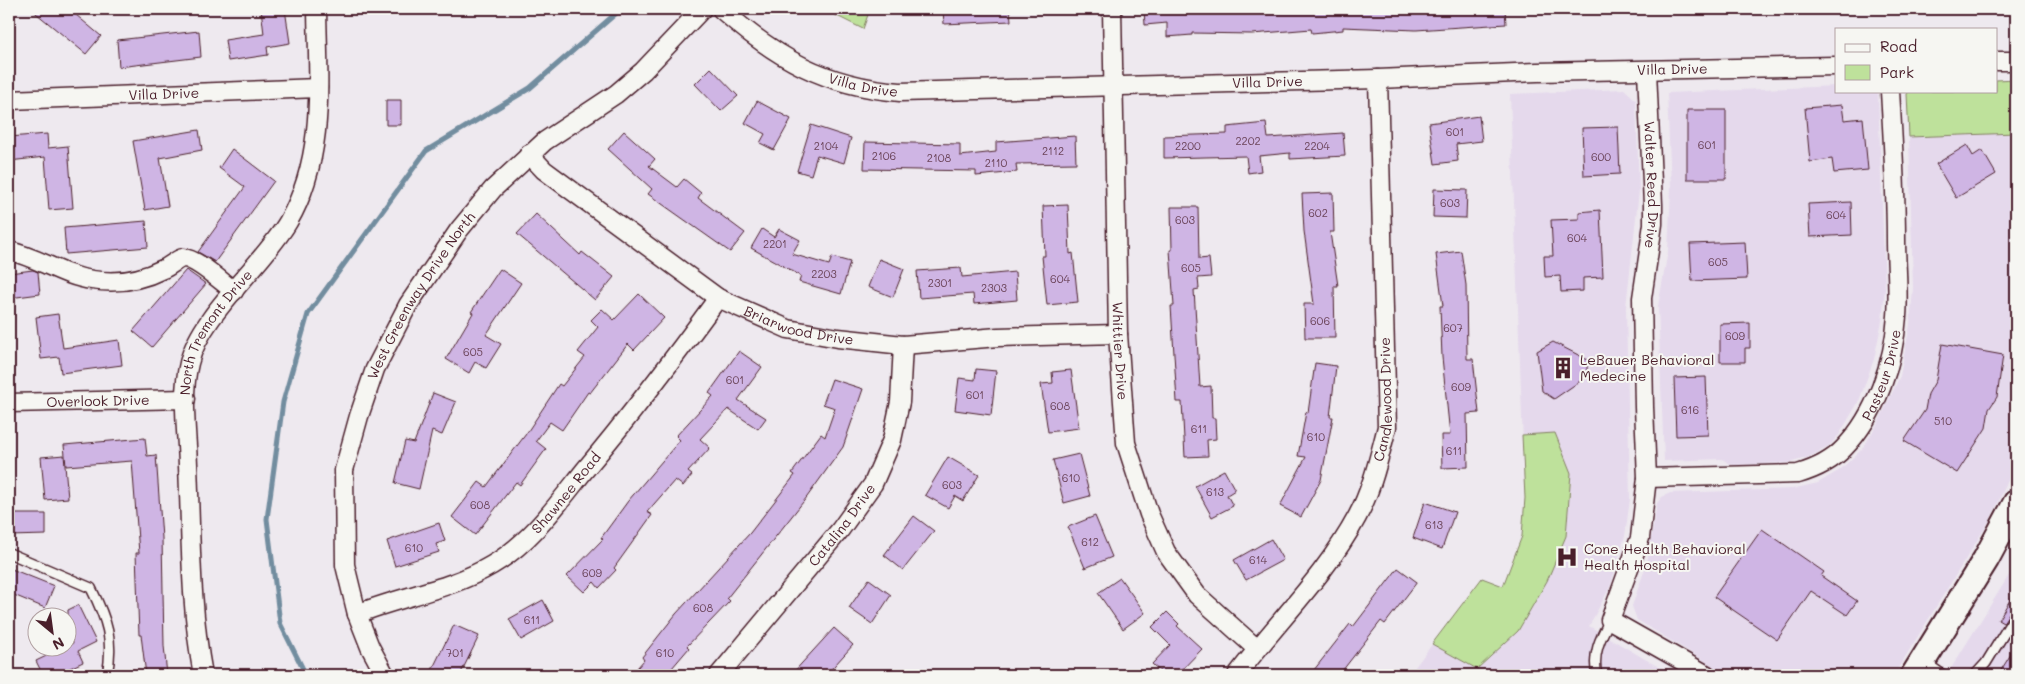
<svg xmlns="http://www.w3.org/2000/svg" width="2025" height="684" font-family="Mali,sans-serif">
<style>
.built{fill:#e5d9ec}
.green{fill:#bee19b;stroke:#848063}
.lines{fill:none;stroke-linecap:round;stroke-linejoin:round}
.stream{stroke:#728d9f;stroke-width:5}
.building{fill:#cfb5e4;stroke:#4a1f2b}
.lane-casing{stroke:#4a1f2b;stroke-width:12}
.street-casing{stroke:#4a1f2b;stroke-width:21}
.secondary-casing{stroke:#4a1f2b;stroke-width:29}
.lane{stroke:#f6f6f2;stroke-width:9}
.street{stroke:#f6f6f2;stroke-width:18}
.secondary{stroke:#f6f6f2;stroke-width:25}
.labels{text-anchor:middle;stroke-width:4;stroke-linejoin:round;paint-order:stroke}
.number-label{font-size:11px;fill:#6b4459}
.street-label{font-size:14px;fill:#4a1f2b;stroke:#f6f6f2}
.poi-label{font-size:14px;fill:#4a1f2b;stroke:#f6f6f2;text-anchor:start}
</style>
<rect width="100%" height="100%" fill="#eee9ef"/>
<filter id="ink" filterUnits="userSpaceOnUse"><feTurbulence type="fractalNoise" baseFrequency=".02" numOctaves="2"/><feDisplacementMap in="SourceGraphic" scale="10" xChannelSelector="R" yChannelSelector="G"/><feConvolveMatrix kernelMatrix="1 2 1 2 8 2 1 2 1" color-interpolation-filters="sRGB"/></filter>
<g filter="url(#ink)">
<!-- built -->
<path class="built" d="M1836 86V91L1878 93 1885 288 1882 321 1874 359 1859 401 1839 435 1828 447 1809 457 1789 463 1732 465 1722 459 1664 461 1658 306 1668 251 1671 188 1667 93Z
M1624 89 1636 100 1639 191 1626 307 1630 499 1625 536 1610 587 1589 626 1672 675H1409L1482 578 1503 586 1522 536 1525 498 1510 94Z
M2016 133V463L1991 518 1894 675H1728L1637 620 1632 606 1647 563 1657 503 1662 497 1670 493 1792 489 1818 483 1840 470 1862 449 1878 423 1900 376 1910 325 1913 288 1909 137Z
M2016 564V675H1947L1960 654Z"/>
<!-- green -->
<path class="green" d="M835 9H870L863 29 833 14Z
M2016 79V133L1909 137 1907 94 1909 91H1996V80Z
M1555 433 1571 473 1566 536 1547 581 1518 631 1477 669 1432 644 1482 578 1503 586 1522 536 1525 498 1522 435Z"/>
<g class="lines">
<!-- stream -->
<path class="stream" d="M306 675 280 623 267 519 283 402 308 314 426 151 530 88 621 9"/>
</g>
<!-- building -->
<path class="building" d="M31 9H69L101 36 86 54Z
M261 9H285L290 43 267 47 268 55 228 61 225 40 264 34Z
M943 9H1010L1011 21 944 24Z
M1144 9H1505L1506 24 1416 30 1343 27V30L1312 33 1311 29 1252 34 1192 33V35L1167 37V23L1145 25Z
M199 31 201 57 119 67 117 40Z
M711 68 738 96 721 111 695 84Z
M386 100H401V125H386Z
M757 101 791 119 774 150 760 143 765 134 745 123Z
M1842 105 1844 120 1863 118 1868 170 1834 173 1832 159 1810 162 1805 108Z
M1687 110H1726V179H1687Z
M1479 116 1482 141 1456 144 1458 161 1435 164 1429 123Z
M1266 123 1268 138 1343 133 1345 156 1290 159V153L1259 156 1261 171 1248 173 1246 156 1164 158V136L1227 134V127Z
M811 125 851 138 844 163 817 155 811 175 797 171Z
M1618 127 1620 174 1584 176 1582 128Z
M199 130 202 150 160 158 168 206 145 210 133 141Z
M624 131 655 159 649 166 677 187 684 179 701 193 698 198 745 233 730 252 648 194 652 189 608 149Z
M47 134 48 148 68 146 73 208 49 210 45 157 9 161V137Z
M1075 136 1076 163 1016 164 1017 172 976 176V171L864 169 865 142 960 144V156L996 152V142Z
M1967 145 1973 156 1982 150 1996 174 1956 198 1936 164Z
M232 149 274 181 215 262 198 252 245 187 219 168Z
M1434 189 1467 190 1466 218 1433 217Z
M1333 193 1334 232H1330L1338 286H1334L1335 338H1305L1304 304H1314L1304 231 1302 194Z
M1851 202 1852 235 1810 237 1808 204Z
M1068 205 1070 254 1073 253 1078 302 1047 305 1042 256H1045L1043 206Z
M1171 207H1198L1199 259 1209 258 1211 277 1198 278 1199 289 1194 290 1200 387 1211 386 1212 418H1215L1216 439 1207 440 1208 456 1185 457 1182 402H1177L1171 306H1174L1170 250H1172Z
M1600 210 1603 277 1583 278V291L1561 292 1560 276 1545 277 1544 256H1553L1551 220 1579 219V212Z
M536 214 580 255 582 252 614 277 595 300 517 234Z
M146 221 148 247 66 254 64 228Z
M762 229 774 237 779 229 800 240 792 254 829 265 832 257 850 262 841 294 799 282 801 276 751 248Z
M1745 242 1747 279 1692 281 1690 244Z
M1461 251 1466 285 1467 359H1473L1479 413 1467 414 1468 467 1442 468 1441 435H1450L1442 357 1440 306H1443L1436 254Z
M879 259 904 269 893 297 868 287Z
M961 268 962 277 1015 272 1017 300 974 304 973 294 919 298 917 271Z
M500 269 521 283 486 335 501 344 486 368 475 362 469 373 446 359 473 313 471 312Z
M33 270 38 272 40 294 9 298V273Z
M186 270 206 284 152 347 133 331Z
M639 294 664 318 634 350 628 344 590 393 588 392 562 430 550 422 536 441 546 449 520 485 516 482 475 535 452 517 479 482 486 487 526 434 559 384 562 386 585 357 578 352 598 327 591 320 602 309 614 320Z
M58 314 63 348 119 340 122 365 61 373 59 357 41 359 36 317Z
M1750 323V348H1745V362H1720V324Z
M1553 342 1588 360 1586 377 1554 399 1542 391 1537 351Z
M1942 344 2003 355 1997 397 1989 409 1986 428 1957 473 1904 441 1925 410 1928 394 1936 380Z
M739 351 762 367 738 400 766 418 758 429 728 409 700 439 710 448 688 472 692 475 683 486 675 480 647 512 652 515 614 568 616 570 599 588 594 582 584 592 567 576 603 539 601 538 628 501 680 440 676 436 713 396 709 393Z
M1315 363 1336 366 1330 417H1333L1321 480 1301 517 1280 506 1306 457 1298 456 1306 412 1308 413Z
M976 369 996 371 991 415 955 410 959 378 975 380Z
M1071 370 1079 428 1048 432 1041 384 1053 383 1052 372Z
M1706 377 1708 435 1676 436 1674 378Z
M832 379 863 389 843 447 807 497 727 598 730 601 687 646 689 648 666 675H631L644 660 642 657 676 614 750 533 795 475 792 473 821 434 825 437 835 408 823 404Z
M433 393 456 402 442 435 432 431 419 489 395 483 405 441 414 443Z
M145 438 147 456 156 455 162 538 164 646 167 675H146L141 635H139L136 553H139L132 461 66 466 64 445Z
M1079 454 1090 496 1064 503 1053 460Z
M64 455 68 498 45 500 41 457Z
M948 457 979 475 963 501 955 496 948 508 925 495Z
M1224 470 1235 490 1227 495 1233 506 1212 517 1195 486Z
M1425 502 1455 512 1442 549 1413 538Z
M9 514H46V535L9 536Z
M914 516 934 531 903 570 884 555Z
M1095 516 1112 557 1085 568 1068 527Z
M439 523 445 541 436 544 439 552 395 566 387 541Z
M1762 529 1824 572 1821 576 1857 601 1847 615 1811 591 1777 640 1714 597Z
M1271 539 1283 560 1246 580 1234 560Z
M9 568 54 586 45 608 9 593Z
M1398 568 1417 582 1385 624 1381 621 1339 675H1310L1350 624 1353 627Z
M1120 578 1145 613 1123 629 1098 593Z
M869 579 891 595 872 624 849 608Z
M2016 590V608L2011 610 2003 623 1998 620Z
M543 600 554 621 521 640 509 619Z
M78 605 96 642 78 651 83 662 55 675H43L36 661 73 643 68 632V610Z
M1167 612 1179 624 1177 626 1202 649 1177 675H1164L1152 664 1170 645 1152 627Z
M454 625 479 636 460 675H442L432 670Z
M834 628 853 645 826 675H791Z
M2016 646V675H1998Z"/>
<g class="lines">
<!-- lane casing -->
<g class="lane-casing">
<path id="lane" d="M9 553 91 588C107 620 114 640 107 675
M1923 661 1943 675
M1597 675C1592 655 1600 638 1610 620
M1975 675 1986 663 2016 614"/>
</g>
<!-- street casing -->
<g class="street-casing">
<g id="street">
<path id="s1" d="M721 9C776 58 825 86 900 92L1378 79 1537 72 1836 66"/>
<path id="s2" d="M1112 9 1118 334 1126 443 1149 514 1166 552 1197 595 1257 649"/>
<path d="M1996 61H2016"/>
<path id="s3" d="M1647 71 1653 205V224L1642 298 1644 407 1647 478 1640 538 1610 620 1707 675"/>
<path id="s4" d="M9 100 318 88"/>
<path id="s5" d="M529 154 544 170 571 190 718 298 788 329 838 338 903 345 998 337 1118 334"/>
<path d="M9 251C38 257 62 276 92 280 116 284 141 280 163 269 169 267 177 259 183 258 196 258 223 283 234 291"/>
<path id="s6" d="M9 403 186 399"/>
<path id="s7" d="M1647 478 1798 474C1815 469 1831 462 1844 448 1876 415 1894 362 1897 316 1899 291 1896 265 1896 240 1896 190 1893 141 1890 91"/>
<path id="s8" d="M357 614C401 596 450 590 492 565 530 543 557 505 584 471 631 415 675 357 718 298"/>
<path id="s9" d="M203 675C190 606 191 535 188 465 187 433 181 395 189 363 200 315 262 266 288 222 326 157 318 81 317 9"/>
<path id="s10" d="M385 675 370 647 357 614 345 565 344 470 359 416 375 369 408 305 459 230 493 189 545 141 616 94 643 71 702 9"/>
<path id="s11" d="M719 675 840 530 873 484 892 440 900 402 903 345"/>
<path id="s12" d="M1237 675C1276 623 1326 575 1357 517 1372 490 1379 457 1387 427L1378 79"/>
</g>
</g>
<!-- secondary casing -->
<g class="secondary-casing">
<path id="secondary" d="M1914 675 1986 559 2016 503"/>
</g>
<!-- lane -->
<use href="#lane" class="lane"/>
<!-- street -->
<use href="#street" class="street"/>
<!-- secondary -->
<use href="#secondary" class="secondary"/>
</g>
</g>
<!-- icons -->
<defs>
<g id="building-bare" transform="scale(1.725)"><path d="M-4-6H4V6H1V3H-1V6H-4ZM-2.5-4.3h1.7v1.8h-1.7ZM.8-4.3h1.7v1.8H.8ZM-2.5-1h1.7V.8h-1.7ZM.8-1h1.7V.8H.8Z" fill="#4a1f2b" stroke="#f6f6f2" stroke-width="2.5" paint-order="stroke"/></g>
<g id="hospital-bare" transform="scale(1.725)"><path d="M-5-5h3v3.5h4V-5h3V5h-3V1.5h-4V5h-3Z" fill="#4a1f2b" stroke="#f6f6f2" stroke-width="2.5" paint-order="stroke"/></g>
</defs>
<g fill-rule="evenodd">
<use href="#building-bare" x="1563" y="368"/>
<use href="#hospital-bare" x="1567" y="557"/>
</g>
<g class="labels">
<!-- number labels -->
<g class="number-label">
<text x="1455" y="136">601</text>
<text x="1248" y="145">2202</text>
<text x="1707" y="149">601</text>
<text x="826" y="150">2104</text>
<text x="1188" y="150">2200</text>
<text x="1317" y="150">2204</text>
<text x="1053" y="155">2112</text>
<text x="884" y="160">2106</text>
<text x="1601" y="161">600</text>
<text x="939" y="162">2108</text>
<text x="996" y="167">2110</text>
<text x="1450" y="207">603</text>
<text x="1318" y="217">602</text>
<text x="1836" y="219">604</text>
<text x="1185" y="224">603</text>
<text x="1577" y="242">604</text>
<text x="775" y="248">2201</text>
<text x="1718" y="266">605</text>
<text x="1191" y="272">605</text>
<text x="824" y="278">2203</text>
<text x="1060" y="283">604</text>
<text x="940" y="287">2301</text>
<text x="994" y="292">2303</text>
<text x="1320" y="325">606</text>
<text x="1453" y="332">607</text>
<text x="1735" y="340">609</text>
<text x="473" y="356">605</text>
<text x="735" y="384">601</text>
<text x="1461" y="391">609</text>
<text x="975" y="399">601</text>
<text x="1060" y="410">608</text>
<text x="1690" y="414">616</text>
<text x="1943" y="425">510</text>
<text x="1199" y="433">611</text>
<text x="1316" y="441">610</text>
<text x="1454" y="455">611</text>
<text x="1071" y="482">610</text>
<text x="952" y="489">603</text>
<text x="1215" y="496">613</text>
<text x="480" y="509">608</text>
<text x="1434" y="529">613</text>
<text x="1090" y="546">612</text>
<text x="414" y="552">610</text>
<text x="1258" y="564">614</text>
<text x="592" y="577">609</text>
<text x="703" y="612">608</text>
<text x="532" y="624">611</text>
<text x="455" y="657">701</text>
<text x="665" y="657">610</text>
</g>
<!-- street labels -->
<g class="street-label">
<text dy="5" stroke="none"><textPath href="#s1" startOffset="974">Villa Drive</textPath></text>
<text dy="5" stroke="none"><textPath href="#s1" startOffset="569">Villa Drive</textPath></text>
<text dy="5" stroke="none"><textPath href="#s1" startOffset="164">Villa Drive</textPath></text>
<text dy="5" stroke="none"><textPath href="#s4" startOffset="155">Villa Drive</textPath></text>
<text dy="5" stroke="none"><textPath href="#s3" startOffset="114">Walter Reed Drive</textPath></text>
<text dy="5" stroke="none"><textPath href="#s10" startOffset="405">West Greenway Drive North</textPath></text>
<text dy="5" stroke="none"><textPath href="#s5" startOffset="324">Briarwood Drive</textPath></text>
<text dy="5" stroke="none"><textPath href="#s9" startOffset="352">North Tremont Drive</textPath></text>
<text dy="5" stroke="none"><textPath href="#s2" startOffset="342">Whittier Drive</textPath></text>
<text dy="5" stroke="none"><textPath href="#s7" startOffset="288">Pasteur Drive</textPath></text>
<text dy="5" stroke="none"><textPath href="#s12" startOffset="321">Candlewood Drive</textPath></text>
<text dy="5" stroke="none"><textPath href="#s6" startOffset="89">Overlook Drive</textPath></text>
<text dy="5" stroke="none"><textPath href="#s8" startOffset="248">Shawnee Road</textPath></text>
<text dy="5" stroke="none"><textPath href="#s11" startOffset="194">Catalina Drive</textPath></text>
</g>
<!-- poi labels -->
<g class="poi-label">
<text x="1580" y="365">LeBauer Behavioral<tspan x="1580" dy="16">Medecine</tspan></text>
<text x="1584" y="554">Cone Health Behavioral<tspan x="1584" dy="16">Health Hospital</tspan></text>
</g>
</g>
<!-- margin -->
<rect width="2025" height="684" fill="none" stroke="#f6f6f2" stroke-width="30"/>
<rect x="15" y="15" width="1995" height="654" fill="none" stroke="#4a1f2b" stroke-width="2" filter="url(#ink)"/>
<!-- legend -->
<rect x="1835" y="28" width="162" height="65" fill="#f6f6f2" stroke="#b1a0a2"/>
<rect x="1845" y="44" width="25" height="8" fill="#f6f6f2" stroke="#b1a0a2"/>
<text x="1880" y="52" font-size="15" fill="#4a1f2b">Road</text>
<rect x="1845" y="65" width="25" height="15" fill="#bee19b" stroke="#b1a0a2"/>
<text x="1880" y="78" font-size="15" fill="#4a1f2b">Park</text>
<!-- north arrow -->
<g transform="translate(52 632) rotate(151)"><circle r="24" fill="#f6f6f2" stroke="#b1a0a2"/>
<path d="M0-4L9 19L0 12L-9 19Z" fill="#4a1f2b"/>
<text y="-8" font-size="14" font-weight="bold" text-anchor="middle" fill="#4a1f2b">N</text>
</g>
</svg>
